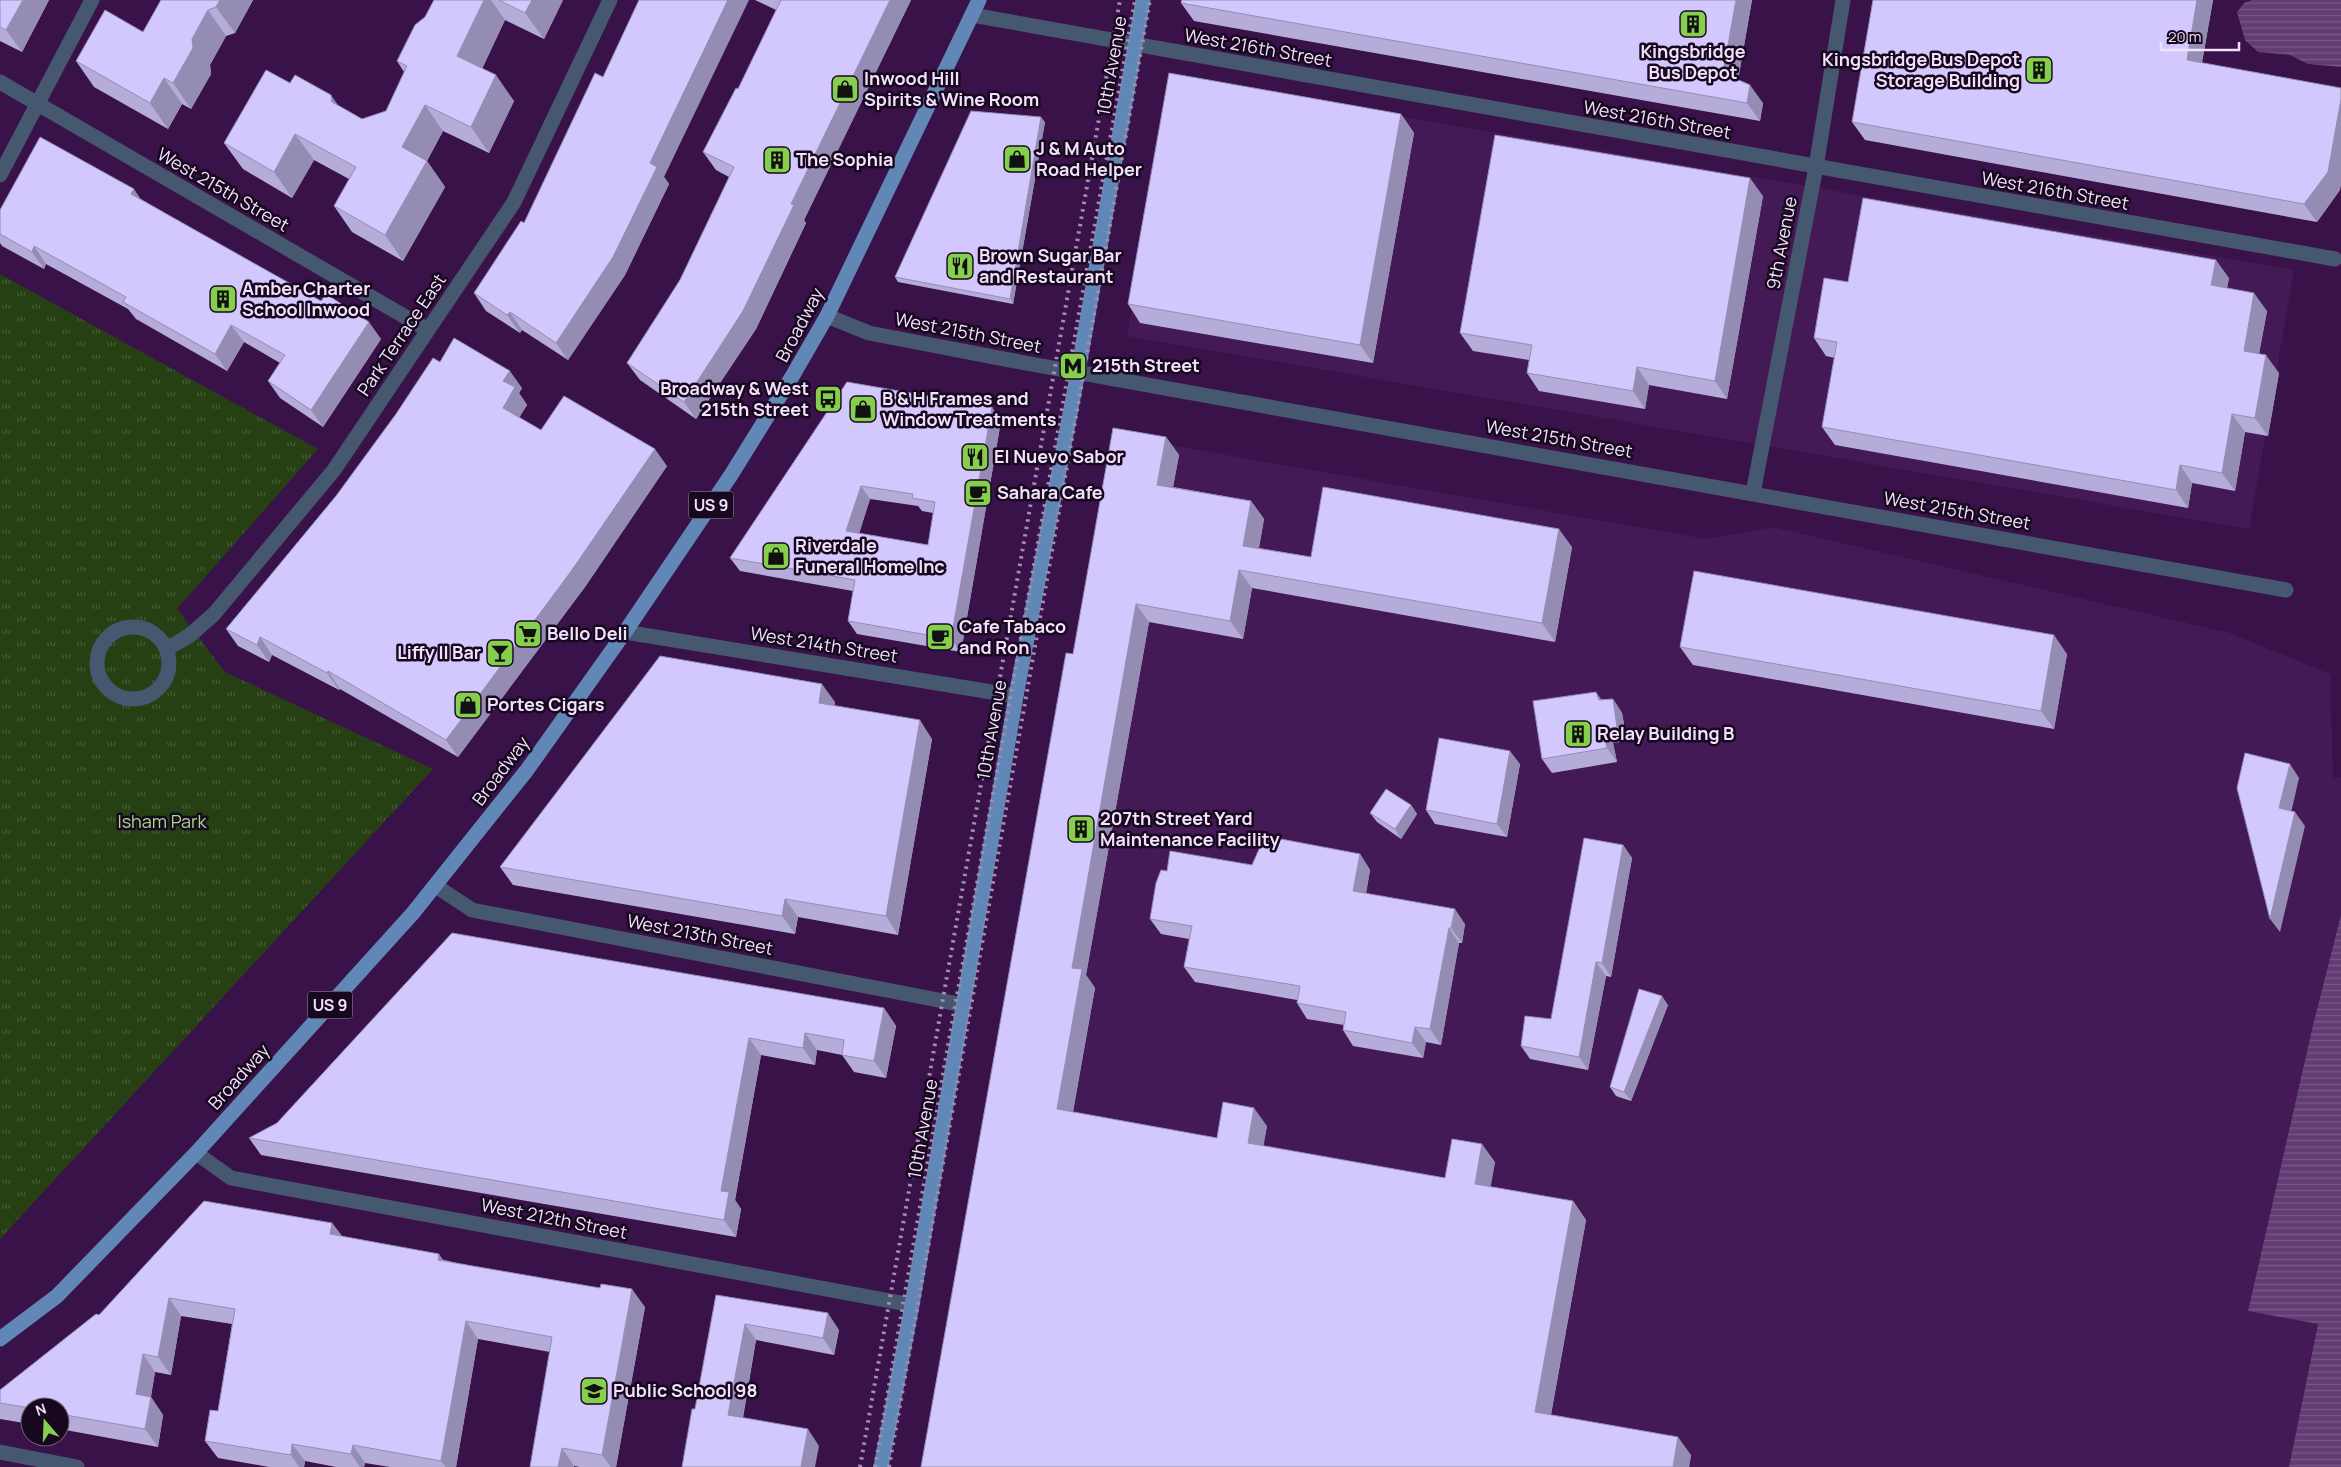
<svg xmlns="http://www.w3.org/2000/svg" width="2341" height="1467" font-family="Manrope,sans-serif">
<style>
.built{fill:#441a56}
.park{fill:url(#park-tufts)}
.water{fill:url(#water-rules)}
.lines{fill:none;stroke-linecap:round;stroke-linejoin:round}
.minor{stroke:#45586f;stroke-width:15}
.tertiary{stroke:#45586f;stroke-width:15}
.primary{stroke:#6087b6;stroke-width:15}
.rail{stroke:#a68cb1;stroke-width:4;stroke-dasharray:2.5 5;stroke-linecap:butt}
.wall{fill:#b5acda;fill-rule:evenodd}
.shaded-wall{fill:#948cb2}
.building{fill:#d3c8fe;stroke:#948cb2;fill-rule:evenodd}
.labels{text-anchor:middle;stroke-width:5;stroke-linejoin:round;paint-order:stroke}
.shield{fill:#17081f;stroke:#b0a0b9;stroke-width:1}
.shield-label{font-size:16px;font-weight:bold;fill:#f2e1fb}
.street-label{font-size:18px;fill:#f2e1fb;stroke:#17081f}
.poi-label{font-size:18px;font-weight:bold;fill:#f2e1fb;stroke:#17081f;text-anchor:start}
.park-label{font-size:18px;fill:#a6da85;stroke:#17081f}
</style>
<defs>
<pattern id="park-tufts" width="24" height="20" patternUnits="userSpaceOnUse" patternTransform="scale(1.25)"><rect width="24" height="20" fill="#264014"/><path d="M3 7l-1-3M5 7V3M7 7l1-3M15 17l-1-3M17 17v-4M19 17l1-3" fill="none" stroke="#465b37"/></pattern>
<pattern id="water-rules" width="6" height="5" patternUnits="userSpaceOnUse" patternTransform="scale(1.25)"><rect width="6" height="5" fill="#613d73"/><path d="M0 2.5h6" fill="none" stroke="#785988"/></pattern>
</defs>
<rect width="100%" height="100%" fill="#381248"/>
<!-- built -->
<path class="built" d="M1172 77 2294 270 2249 529 1127 336Z
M1118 436 1706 539 1773 527 2230 633 2330 674 2333 778 2341 777V915L2313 1025 2248 1311 2318 1323 2289 1467H933Z"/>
<!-- park -->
<path class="park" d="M0 274 318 449 177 609 225 672 433 769 0 1239Z"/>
<!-- water -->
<path class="water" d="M2252 0H2341V67L2308 64 2290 55 2258 52 2245 40 2237 12 2244 3Z
M2341 915V1467H2289L2318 1324 2248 1311 2313 1025Z"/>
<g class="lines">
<!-- minor -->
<path class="minor" d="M972 15 2335 259
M0 82 428 330
M0 175 92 0
M97 663a36 36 0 1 1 72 0a36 36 0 1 1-72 0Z
M625 632 1016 696
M166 649 189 636 214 614 334 470 514 202 610 0
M436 886 472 910 964 1005
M196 1153 231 1178 912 1305"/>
<!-- tertiary -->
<path class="tertiary" d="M827 316 869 333 1020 362 2286 590
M1753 493 1816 167 1843 0
M0 1452 77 1467"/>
<!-- primary -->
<path class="primary" d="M0 1339 57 1296 196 1153 413 913 527 770 625 632 731 475 793 375 827 316 979 0
M881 1467 912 1305 1016 696 1078 372 1143 0"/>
<!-- rail -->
<path class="rail" d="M860 1467 1120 0
M875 1467 941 1085 1135 0
M889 1467 1150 0"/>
</g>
<!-- wall -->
<path class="wall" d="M0 0H49L22 52 0 41Z
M161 0H253L235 33 226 36 210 65 211 74 191 109 182 104 168 129 94 87 76 61 143 32Z
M434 0H563L544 39 505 20 482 69 514 101 489 153 443 131 427 161 445 187 403 261 352 232 334 206 349 179 314 160 292 198 243 169 224 143 290 83 338 105 362 119 386 111 404 72 397 61 425 17Z
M755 0H911L804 220 806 223 756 329 696 419 640 380 627 363 680 280 729 177 716 170 703 152 738 89 776 10Z
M1182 0H1752L1738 80 1763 103 1760 121 1194 21 1181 3Z
M2213 0 2202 63 2340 190 2317 222 1865 140 1852 122Z
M1401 114 1414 133 1373 363 1140 323 1128 304Z
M1045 122 1013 304 898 282 895 277Z
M664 177 669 184 625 275 568 360 522 330 520 333 486 311 474 293 524 223Z
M1763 196 1727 399 1649 385 1645 409 1539 391 1527 373 1529 360 1473 351 1460 333Z
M141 199 381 339 323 427 280 398 268 381 280 363 244 342 227 371 136 319 128 309 46 264 44 269 2 246 0 243V210Z
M2229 278 2227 288 2267 311 2259 354 2279 373 2268 436 2245 432 2235 491 2192 483 2188 508 1835 445 1822 427 1835 358 1826 356 1814 338 1848 282Z
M440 362 522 388 519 393 527 405 519 417 541 430 667 466 585 587 458 757 340 689 339 690 272 655 269 662 238 646 226 629 336 496Z
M847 382 1001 421 961 652 857 634 848 621 853 591 740 571 730 558ZM870 499 918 506 922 511 933 513 928 545 859 533Z
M1166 437 1179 455 1173 487 1251 501 1264 519 1259 548 1311 557 1572 547 1555 642 1252 588 1243 639 1149 622 1086 975 1095 988 1073 1112 1217 1138 1267 1126 1263 1146 1445 1178 1495 1162 1490 1187 1573 1201 1586 1220 1551 1415 1691 1455 1689 1467H921L1073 654Z
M1680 647 2067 654 2054 729 1693 665Z
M1613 699 1622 713 1627 741 1613 743 1617 762 1552 773 1542 759 1602 700Z
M835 702 834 706 932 739 898 935 798 917 795 934 513 885 500 867Z
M1520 764 1507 837 1435 824 1426 810Z
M1411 805 1417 814 1401 839 1377 822 1370 813Z
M1623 845 1632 858 1611 977 1606 976 1588 1070 1530 1059 1521 1046 1551 1019Z
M1360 854 1370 870 1366 893 1465 924 1462 943H1459L1441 1045 1426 1042 1423 1058 1353 1046 1343 1030 1344 1025 1307 1019 1297 1003V1000L1195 982 1184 967 1189 939 1161 934 1150 919 1252 865Z
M1668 1005 1631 1101 1616 1096 1610 1087Z
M884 1008 896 1026 886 1078 854 1072 842 1055 817 1050 815 1065 761 1055 735 1200 741 1209 736 1237 261 1155 249 1138Z
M332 1223 342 1236 645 1307 616 1467H580L574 1466V1467H530L550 1352 478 1339 456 1467H390L365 1463 364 1467H336L305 1461 304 1467H269L218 1458 205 1441 218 1411 232 1324 181 1316 171 1375 155 1372 151 1397 163 1415 158 1447 60 1429V1407H30V1424L0 1419V1390L99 1315Z
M716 1295 839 1330 834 1355 756 1340 743 1418 819 1446 695 1409Z"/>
<!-- shaded-wall -->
<path class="shaded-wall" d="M23 0H49L22 52 6 30Z
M220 0H253L235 33 216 7Z
M484 0H491L505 20 475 83 457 56Z
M532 0H563L544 39 525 13Z
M728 0H749L664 177 669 184 625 275 568 360 556 343 650 163Z
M890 0H911L804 220 806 223 756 329 696 419 684 402 791 204Z
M1736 0H1752L1736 92 1723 73Z
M2197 0H2213L2199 78 2187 60Z
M208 10 226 36 210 65 211 74 191 109 173 83 192 39Z
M496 75 514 101 489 153 471 127Z
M164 78 182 104 168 129 150 103Z
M1750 85 1763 103 1760 121 1747 103Z
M331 95 349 121 332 102Z
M2341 99V186L2340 190 2317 222 2304 204Z
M425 105 443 131 427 161 445 187 403 261 385 235 402 147Z
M1401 114 1414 133 1373 363 1360 345Z
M1041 117 1045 122 1013 304 1010 299Z
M295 134 314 160 292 198 274 172Z
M1750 178 1763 196 1727 399 1715 381Z
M134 189 146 207 131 194Z
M34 246 46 264 44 269 32 252Z
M2216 260 2229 278 2224 303 2211 285Z
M2254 293 2267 311 2256 369 2244 351Z
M510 312 522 330 520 333 507 315Z
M369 322 381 339 323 427 311 410Z
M231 325 244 342 227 371 215 354Z
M2266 355 2279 373 2268 436 2255 418Z
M1637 367 1649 385 1645 409 1633 391Z
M510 371 522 388 519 393 527 405 515 425 503 408V381Z
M992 407 1001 421 961 652 951 639Z
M2232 414 2245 432 2235 491 2222 473Z
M1166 437 1179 455 1170 503 1157 485Z
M655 449 667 466 585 587 458 757 446 740Z
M2180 465 2192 483 2188 508 2176 490Z
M861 486 870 499 856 544 846 531Z
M1251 501 1264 519 1256 564 1243 546Z
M1559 529 1572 547 1555 642 1542 623Z
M1239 570 1252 588 1243 639 1230 621Z
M1136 604 1149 622 1086 975 1095 988 1070 1127 1057 1109 1072 968Z
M2054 635 2067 654 2054 729 2041 711Z
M260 637 272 655 269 662 257 645Z
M328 671 340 689 339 690 327 673Z
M822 684 835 702 832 721 819 703Z
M1596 692 1606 706 1599 700Z
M1613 699 1622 713 1627 741 1617 727Z
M920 720 932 739 898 935 886 916Z
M1603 730 1613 743 1617 762 1607 748Z
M1510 751 1520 764 1507 837 1497 824Z
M2290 764 2299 778 2289 822 2279 808Z
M1411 805 1417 814 1401 839 1395 829Z
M2295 812 2305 826 2280 932 2270 919Z
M1623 845 1632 858 1611 977 1602 963Z
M1360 854 1370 870 1364 906 1353 891Z
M785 899 798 917 795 934 782 916Z
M1455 909 1465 924 1462 943 1451 928Z
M1449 928 1459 943 1441 1045 1430 1029Z
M1596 962 1606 976 1588 1070 1579 1057Z
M1662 996 1668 1005 1631 1101 1624 1092Z
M884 1008 896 1026 886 1078 874 1061Z
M1415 1027 1426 1042 1423 1058 1412 1043Z
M805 1033 817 1050 815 1065 803 1048Z
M749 1038 761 1055 735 1200 741 1209 736 1237 724 1220 721 1191Z
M1254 1108 1267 1126 1261 1161 1248 1143Z
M1482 1144 1495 1162 1488 1202 1475 1184Z
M1573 1201 1586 1220 1548 1430 1535 1412Z
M332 1223 345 1241 330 1234Z
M439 1254 451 1272 438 1260Z
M632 1289 645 1307 616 1467H611L602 1455Z
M169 1298 181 1316 171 1375 158 1357Z
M828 1313 839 1330 834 1355 823 1338Z
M466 1321 478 1339 456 1467H446L441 1461Z
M745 1324 756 1340 740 1432 728 1415Z
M143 1354 155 1372 148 1412 136 1394Z
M151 1397 163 1415 158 1447 145 1429Z
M808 1429 819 1446 815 1467H801Z
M1678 1437 1691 1455 1689 1467H1673Z
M292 1444 305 1461 304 1467H299L291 1455Z
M353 1445 365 1463 364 1467H360L351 1454Z
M562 1448 574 1466V1467H558Z"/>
<!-- building -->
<path class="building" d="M0 0H23L6 30 0 27Z
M161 0H220L216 7 208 10 192 39 193 48 173 83 164 78 150 103 76 61 105 10 143 32Z
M434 0H484L457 56 496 75 471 127 425 105 402 147 427 161 385 235 334 206 356 167 295 134 274 172 224 143 266 70 290 83 295 75 331 95 332 102 362 119 386 111 407 66 397 61 415 25 425 17Z
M499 0H532L525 13Z
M639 0H728L650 163 657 167 613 257 556 343 510 312 507 315 474 293 521 221 524 223 595 73 603 77Z
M781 0H890L791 204 794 205 743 311 684 402 627 363 680 280 734 167 703 152 736 88 738 89Z
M1182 0H1736L1723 73 1750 85 1747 103 1181 3Z
M1873 0H2197L2187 60 2341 88V99L2328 172 2304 204 1852 122Z
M1169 73 1401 114 1360 345 1128 304Z
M971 111 1041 117 1010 299 895 277Z
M1495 135 1750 178 1715 381 1637 367 1633 391 1527 373 1532 345 1460 333Z
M40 137 134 189 131 194 321 301 326 294 369 322 311 410 268 381 285 355 231 325 215 354 123 302 126 297 34 246 32 252 0 234V210Z
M1863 198 2216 260 2211 285 2254 293 2244 351 2266 355 2255 418 2232 414 2222 473 2180 465 2176 490 1822 427 1837 342 1814 338 1824 278 1848 282Z
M454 338 510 371 503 381 515 387 503 408 541 430 564 396 655 449 572 570 446 740 328 671 327 673 260 637 257 645 226 629 336 496 396 414 433 358 440 362Z
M847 382 992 407 951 639 848 621 855 580 730 558ZM861 486 913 494 912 498 935 502 928 545 846 531Z
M1113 428 1166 437 1157 485 1251 501 1243 546 1311 557 1323 487 1559 529 1542 623 1239 570 1230 621 1136 604 1072 968 1082 969 1057 1109 1217 1138 1223 1102 1254 1108 1248 1143 1445 1178 1452 1139 1482 1144 1475 1184 1573 1201 1535 1412 1678 1437 1673 1467H921L1066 653 1073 654Z
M1694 571 2054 635 2041 711 1680 647Z
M660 656 822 684 819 703 920 720 886 916 785 899 782 916 500 867Z
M1596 692 1599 700 1613 699 1617 727 1603 730 1607 748 1542 759 1533 701Z
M1439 738 1510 751 1497 824 1426 810Z
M2245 753 2290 764 2279 808 2295 812 2270 919 2237 788Z
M1386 789 1411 805 1395 829 1370 813Z
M1265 836 1360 854 1353 891 1455 909 1451 928H1449L1430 1029 1415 1027 1412 1043 1343 1030 1346 1012 1297 1003 1300 986 1184 967 1192 926 1150 919 1156 883 1161 870 1167 871 1170 851 1252 865Z
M1584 838 1623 845 1602 963 1596 962 1579 1057 1521 1046 1525 1016 1551 1019Z
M452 933 884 1008 874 1061 842 1055 844 1040 805 1033 803 1048 749 1038 721 1191 729 1192 724 1220 249 1138 277 1123Z
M1639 989 1662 996 1624 1092 1610 1087Z
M204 1201 332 1223 330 1234 439 1254 438 1260 600 1288 601 1284 632 1289 602 1455 562 1448 558 1467H530L552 1337 466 1321 441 1461 353 1445 351 1454 292 1444 291 1455 205 1441 210 1410 218 1411 235 1309 169 1298 158 1357 143 1354 136 1394 151 1397 145 1429 60 1414V1407H30V1408L0 1403V1390L96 1314 99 1315Z
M716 1295 828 1313 823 1338 745 1324 728 1415 808 1429 801 1467H682L692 1409H695Z"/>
<!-- icons -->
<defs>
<g id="building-square" transform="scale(1.4375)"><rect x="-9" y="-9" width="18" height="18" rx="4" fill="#85cf4c" stroke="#17081f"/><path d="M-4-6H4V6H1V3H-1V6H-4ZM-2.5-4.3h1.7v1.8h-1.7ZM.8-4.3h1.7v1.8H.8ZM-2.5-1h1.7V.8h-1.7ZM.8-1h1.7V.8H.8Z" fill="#111"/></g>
<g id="shop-square" transform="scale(1.4375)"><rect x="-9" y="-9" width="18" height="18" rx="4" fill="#85cf4c" stroke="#17081f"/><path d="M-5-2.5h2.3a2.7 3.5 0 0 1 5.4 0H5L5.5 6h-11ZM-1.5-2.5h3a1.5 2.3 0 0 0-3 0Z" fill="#111"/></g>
<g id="restaurant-square" transform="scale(1.4375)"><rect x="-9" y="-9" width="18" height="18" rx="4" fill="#85cf4c" stroke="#17081f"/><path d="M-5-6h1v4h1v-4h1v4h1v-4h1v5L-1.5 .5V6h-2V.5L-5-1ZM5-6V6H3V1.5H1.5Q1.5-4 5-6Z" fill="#111"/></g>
<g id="metro-square" transform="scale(1.4375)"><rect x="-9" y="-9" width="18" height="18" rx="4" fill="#85cf4c" stroke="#17081f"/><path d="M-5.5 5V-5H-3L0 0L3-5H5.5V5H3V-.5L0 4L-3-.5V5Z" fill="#111"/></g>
<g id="bus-square" transform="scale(1.4375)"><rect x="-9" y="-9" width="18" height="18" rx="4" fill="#85cf4c" stroke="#17081f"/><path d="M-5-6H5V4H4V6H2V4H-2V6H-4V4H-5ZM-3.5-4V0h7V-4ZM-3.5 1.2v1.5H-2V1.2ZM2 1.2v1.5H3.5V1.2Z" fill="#111"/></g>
<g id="cafe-square" transform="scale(1.4375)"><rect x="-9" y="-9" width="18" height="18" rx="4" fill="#85cf4c" stroke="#17081f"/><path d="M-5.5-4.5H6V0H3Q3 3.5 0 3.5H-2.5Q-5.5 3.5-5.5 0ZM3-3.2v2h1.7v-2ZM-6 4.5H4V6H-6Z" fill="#111"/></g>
<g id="supermarket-square" transform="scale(1.4375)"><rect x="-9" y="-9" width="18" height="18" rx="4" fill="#85cf4c" stroke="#17081f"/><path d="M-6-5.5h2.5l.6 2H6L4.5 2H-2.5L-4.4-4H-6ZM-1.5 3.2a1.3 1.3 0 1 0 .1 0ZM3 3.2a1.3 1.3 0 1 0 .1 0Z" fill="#111"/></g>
<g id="bar-square" transform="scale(1.4375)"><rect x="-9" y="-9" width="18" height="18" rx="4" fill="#85cf4c" stroke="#17081f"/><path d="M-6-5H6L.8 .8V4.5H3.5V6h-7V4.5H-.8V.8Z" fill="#111"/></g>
<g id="school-square" transform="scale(1.4375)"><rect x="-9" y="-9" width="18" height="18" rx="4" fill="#85cf4c" stroke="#17081f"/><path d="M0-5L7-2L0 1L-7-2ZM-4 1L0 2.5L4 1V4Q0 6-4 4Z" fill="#111"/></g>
</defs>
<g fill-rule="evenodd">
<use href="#building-square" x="1693" y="24"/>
<use href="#building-square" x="2039" y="70"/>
<use href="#shop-square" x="845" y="89"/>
<use href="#shop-square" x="1017" y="159"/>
<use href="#building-square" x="777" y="160"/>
<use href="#restaurant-square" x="960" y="266"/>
<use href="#building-square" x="223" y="299"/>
<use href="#metro-square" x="1073" y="366"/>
<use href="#bus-square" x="828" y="399"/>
<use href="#shop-square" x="863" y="409"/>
<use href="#restaurant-square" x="975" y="457"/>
<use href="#cafe-square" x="978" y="493"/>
<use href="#shop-square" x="776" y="556"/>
<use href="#supermarket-square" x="528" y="634"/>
<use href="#cafe-square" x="940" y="637"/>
<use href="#bar-square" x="500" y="653"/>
<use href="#shop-square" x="468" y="705"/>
<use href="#building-square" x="1578" y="734"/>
<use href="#building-square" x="1081" y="829"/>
<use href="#school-square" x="594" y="1391"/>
</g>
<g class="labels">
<!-- shield labels -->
<g class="shield">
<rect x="688.5" y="491.5" width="45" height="27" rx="4"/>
<rect x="307.5" y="991.5" width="45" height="27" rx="4"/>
</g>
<g class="shield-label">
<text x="711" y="511">US 9</text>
<text x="330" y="1011">US 9</text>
</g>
<!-- street labels -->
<g class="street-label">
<text transform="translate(1258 48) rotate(10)" y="6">West 216th Street</text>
<text transform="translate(1112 66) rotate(-80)" y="6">10th Avenue</text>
<text transform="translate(1657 120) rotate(10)" y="6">West 216th Street</text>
<text transform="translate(223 190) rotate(30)" y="6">West 215th Street</text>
<text transform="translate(2055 191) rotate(10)" y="6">West 216th Street</text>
<text transform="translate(1782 243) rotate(-79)" y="6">9th Avenue</text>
<text transform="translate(800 325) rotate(-62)" y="6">Broadway</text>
<text transform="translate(968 333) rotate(11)" y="6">West 215th Street</text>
<text transform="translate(402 335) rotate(-56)" y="6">Park Terrace East</text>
<text transform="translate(1559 439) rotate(10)" y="6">West 215th Street</text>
<text transform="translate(1957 511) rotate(10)" y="6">West 215th Street</text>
<text transform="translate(824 645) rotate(9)" y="6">West 214th Street</text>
<text transform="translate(992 730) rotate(-80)" y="6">10th Avenue</text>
<text transform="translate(501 771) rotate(-53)" y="6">Broadway</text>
<text transform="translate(700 935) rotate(11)" y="6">West 213th Street</text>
<text transform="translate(239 1077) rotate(-48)" y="6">Broadway</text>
<text transform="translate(923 1129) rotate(-80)" y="6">10th Avenue</text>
<text transform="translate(554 1219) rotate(11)" y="6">West 212th Street</text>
</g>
<!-- poi labels -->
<g class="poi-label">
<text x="1693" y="58" text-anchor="middle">Kingsbridge<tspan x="1693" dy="21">Bus Depot</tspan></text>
<text x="2020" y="66" text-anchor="end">Kingsbridge Bus Depot<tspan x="2020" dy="21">Storage Building</tspan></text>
<text x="864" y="85">Inwood Hill<tspan x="864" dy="21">Spirits &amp; Wine Room</tspan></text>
<text x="1036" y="155">J &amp; M Auto<tspan x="1036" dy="21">Road Helper</tspan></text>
<text x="796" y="166">The Sophia</text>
<text x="979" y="262">Brown Sugar Bar<tspan x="979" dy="21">and Restaurant</tspan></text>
<text x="242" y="295">Amber Charter<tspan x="242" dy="21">School Inwood</tspan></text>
<text x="1092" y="372">215th Street</text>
<text x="809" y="395" text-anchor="end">Broadway &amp; West<tspan x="809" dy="21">215th Street</tspan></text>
<text x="882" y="405">B &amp; H Frames and<tspan x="882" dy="21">Window Treatments</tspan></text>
<text x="994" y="463">El Nuevo Sabor</text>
<text x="997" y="499">Sahara Cafe</text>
<text x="795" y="552">Riverdale<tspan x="795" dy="21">Funeral Home Inc</tspan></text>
<text x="959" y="633">Cafe Tabaco<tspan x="959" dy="21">and Ron</tspan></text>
<text x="547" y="640">Bello Deli</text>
<text x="481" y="659" text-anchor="end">Liffy II Bar</text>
<text x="487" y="711">Portes Cigars</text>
<text x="1597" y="740">Relay Building B</text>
<text x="1100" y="825">207th Street Yard<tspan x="1100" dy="21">Maintenance Facility</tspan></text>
<text x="613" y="1397">Public School 98</text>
</g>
<!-- park labels -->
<g class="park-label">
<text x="162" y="828">Isham Park</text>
</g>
</g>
<!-- north arrow -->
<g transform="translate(45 1422) rotate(341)"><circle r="24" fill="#17081f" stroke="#6f5f77"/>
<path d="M0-4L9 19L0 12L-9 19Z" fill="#85cf4c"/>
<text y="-8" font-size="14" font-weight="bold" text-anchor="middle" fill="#f2e1fb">N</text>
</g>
<!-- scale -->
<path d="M2161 42v8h78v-8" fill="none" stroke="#f2e1fb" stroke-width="2.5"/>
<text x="2168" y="42" font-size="15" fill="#f2e1fb" stroke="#17081f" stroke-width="4" paint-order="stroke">20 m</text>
</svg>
